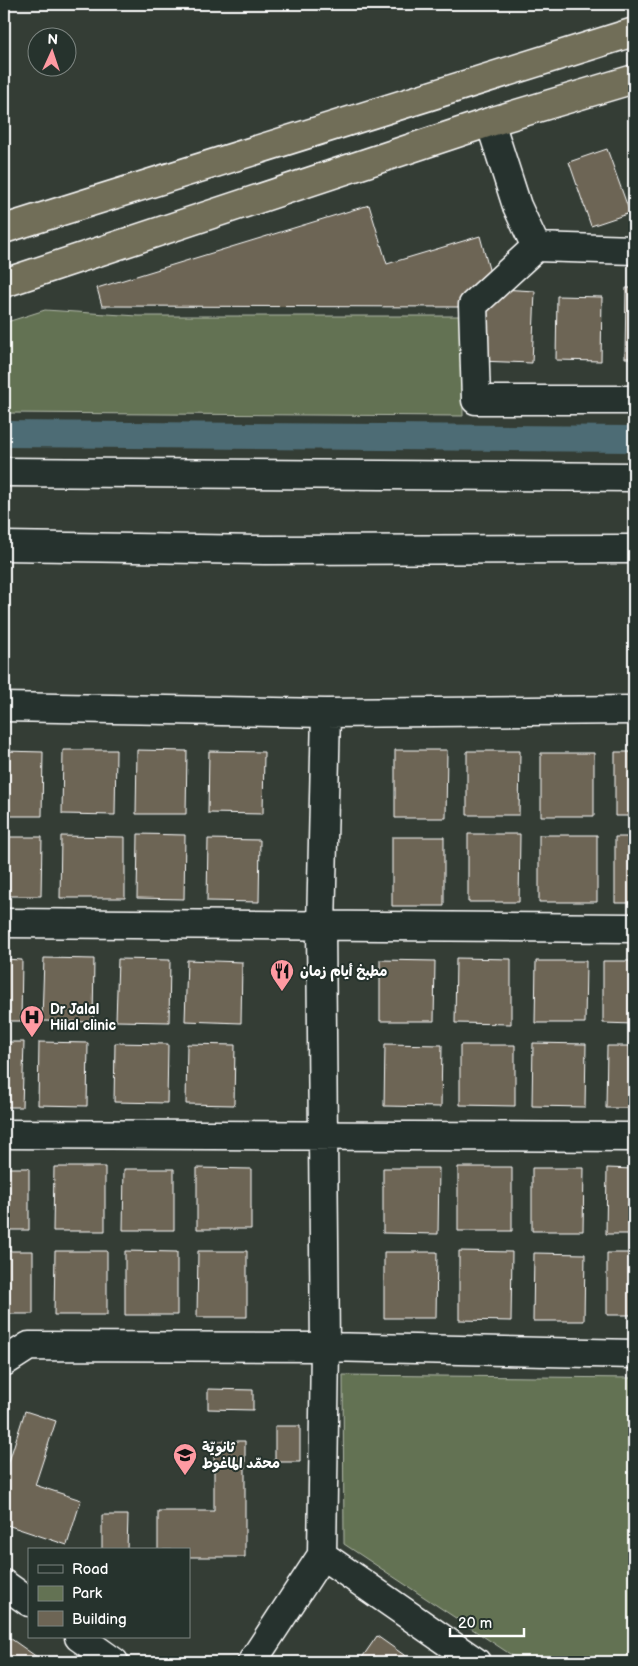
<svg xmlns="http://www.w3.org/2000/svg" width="638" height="1666" font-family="'Balsamiq Sans','Playpen Sans Arabic',sans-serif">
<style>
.green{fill:#637253;stroke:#b1b8a9}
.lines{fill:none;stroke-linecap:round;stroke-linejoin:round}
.canal{stroke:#4e6c74;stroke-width:26}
.building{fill:#6d6555;stroke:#fff}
.minor-casing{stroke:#fff;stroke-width:31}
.highway-casing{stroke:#fff;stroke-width:31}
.minor{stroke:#26332d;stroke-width:28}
.highway{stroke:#716e59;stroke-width:28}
.labels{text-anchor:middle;stroke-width:4;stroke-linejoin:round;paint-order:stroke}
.poi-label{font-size:14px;font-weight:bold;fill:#fff;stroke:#26332d;text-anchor:start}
</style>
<rect width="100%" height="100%" fill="#343d35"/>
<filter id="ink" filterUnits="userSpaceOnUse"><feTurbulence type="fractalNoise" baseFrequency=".02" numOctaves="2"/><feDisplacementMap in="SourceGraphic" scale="10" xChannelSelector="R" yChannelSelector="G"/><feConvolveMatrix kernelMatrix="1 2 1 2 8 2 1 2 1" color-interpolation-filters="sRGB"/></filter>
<g filter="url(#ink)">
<!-- green -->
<path class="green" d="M45 310 138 316H462L463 416 4 413V323Z
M343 1375 634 1378V1662H522L344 1544Z"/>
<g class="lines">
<!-- canal -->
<path class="canal" d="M4 434 634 439"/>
</g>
<!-- building -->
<path class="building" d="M607 149 630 213 591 226 569 162Z
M369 205 387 264 480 236 490 273 458 307 102 306 97 288Z
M626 288H634V358H625Z
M501 289 535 291 532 363 479 361 480 311Z
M557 296 602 297 601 361 556 360Z
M63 750H116L115 815 62 814Z
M137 750 187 751 186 814H136Z
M395 750H447L446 818H395Z
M4 751 43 752 42 816H4Z
M209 751 264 752 263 814 208 813Z
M467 751H520L519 815H467Z
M615 752H634V816H615Z
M541 753H594V816H541Z
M138 834 185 835 184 899 137 898Z
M468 834H520L519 902H468Z
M539 835H597V902H539Z
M61 836 125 837V898H60Z
M4 837H42L41 896H4Z
M392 837H444V906H392Z
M615 837H634V903H615Z
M208 839 260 840 259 902 207 901Z
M44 958 94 959 93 1022 42 1021Z
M456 958 511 959V1024L455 1023Z
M4 959 22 960 21 1021H4Z
M118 959 170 960 169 1022 116 1021Z
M187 960 242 962 241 1023 185 1021Z
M380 960 435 961 434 1021H380Z
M536 961H586L585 1023H535Z
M603 961H634V1024L603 1023Z
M4 1042H24L22 1107H4Z
M39 1042 88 1043 87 1106 38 1105Z
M115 1043 168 1044 167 1103 114 1102Z
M533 1043 586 1044 585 1107 532 1106Z
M187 1044 235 1045 234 1105 186 1104Z
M385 1044 442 1045 441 1107 384 1106Z
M460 1045H515V1106L460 1105Z
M607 1046H634V1108H606Z
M54 1167H105V1231H53Z
M458 1167H512V1231H458Z
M4 1168H29V1230H4Z
M197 1168 251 1169V1229H197Z
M383 1168H439L438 1234 383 1233Z
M532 1168H584L583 1231H532Z
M607 1168 634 1169V1234H606Z
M124 1169H174V1230H123Z
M4 1251H33V1314H4Z
M55 1251H107V1315H54Z
M125 1251 177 1252V1315H125Z
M198 1251H247V1317H197Z
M459 1251 512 1252 511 1321 459 1320Z
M384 1252H437L436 1318H384Z
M534 1253 585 1254 584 1321H533Z
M607 1253H634V1315H607Z
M208 1389 253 1390V1410L208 1409Z
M25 1411 56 1421 35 1485 81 1500 67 1545 4 1524V1477Z
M275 1426H300V1462H275Z
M214 1441H245V1557H189V1550H158V1511H214Z
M102 1515H128L127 1550H102Z
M7 1636 44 1662H4V1640Z
M377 1636 414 1662H359Z"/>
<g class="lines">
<!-- minor casing -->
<g class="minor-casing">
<path id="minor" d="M490 122 517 206 536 247 634 250
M536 247 473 305 476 400H634
M4 472 634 477
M4 546 265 550 634 549
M4 707 326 713 634 710
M4 923 634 928
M4 1134 634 1137
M4 1362 29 1346 325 1347 634 1354
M322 1555 476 1662
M4 1584 29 1602
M79 1637 114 1662
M252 1662 322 1555 325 1347 321 927 326 713"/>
</g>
<!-- highway casing -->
<g class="highway-casing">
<path id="highway" d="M4 229 634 32
M4 283 490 122 634 79"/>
</g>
<!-- minor -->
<use href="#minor" class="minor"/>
<!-- highway -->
<use href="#highway" class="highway"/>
</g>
</g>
<!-- icons -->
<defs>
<g id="restaurant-pin" transform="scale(1.25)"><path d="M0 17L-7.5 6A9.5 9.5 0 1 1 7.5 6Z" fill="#ff9aa2" stroke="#26332d"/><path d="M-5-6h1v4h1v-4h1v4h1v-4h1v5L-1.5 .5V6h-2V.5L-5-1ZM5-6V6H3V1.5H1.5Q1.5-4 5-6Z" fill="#111"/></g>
<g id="hospital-pin" transform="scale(1.25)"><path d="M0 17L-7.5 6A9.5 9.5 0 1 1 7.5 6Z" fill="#ff9aa2" stroke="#26332d"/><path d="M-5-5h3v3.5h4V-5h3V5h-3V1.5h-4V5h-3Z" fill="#111"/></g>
<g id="school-pin" transform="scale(1.25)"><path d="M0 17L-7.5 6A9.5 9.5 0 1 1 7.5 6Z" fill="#ff9aa2" stroke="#26332d"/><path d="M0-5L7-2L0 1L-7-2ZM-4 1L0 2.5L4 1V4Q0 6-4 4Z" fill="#111"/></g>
</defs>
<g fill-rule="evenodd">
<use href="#restaurant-pin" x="282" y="971"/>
<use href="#hospital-pin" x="32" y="1017"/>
<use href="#school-pin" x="185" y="1455"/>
</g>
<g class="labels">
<!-- poi labels -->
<g class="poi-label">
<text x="300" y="976">مطبخ أيام زمان</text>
<text x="50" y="1014">Dr Jalal<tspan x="50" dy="16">Hilal clinic</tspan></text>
<text x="202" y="1452">ثانويّة<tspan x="202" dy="16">محمّد الماغوط</tspan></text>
</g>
</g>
<!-- margin -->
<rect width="638" height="1666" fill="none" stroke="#26332d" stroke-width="20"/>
<rect x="10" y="10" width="618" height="1646" fill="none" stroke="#fff" stroke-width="2" filter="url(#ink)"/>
<!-- legend -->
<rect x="28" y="1548" width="162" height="90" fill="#26332d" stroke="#7d8581"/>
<rect x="38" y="1565" width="25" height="8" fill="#26332d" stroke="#7d8581"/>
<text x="72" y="1574" font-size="15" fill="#ffffff">Road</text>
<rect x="38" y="1586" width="25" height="15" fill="#637253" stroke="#7d8581"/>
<text x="72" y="1598" font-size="15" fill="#ffffff">Park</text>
<rect x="38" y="1611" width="25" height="15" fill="#6d6555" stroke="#7d8581"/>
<text x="72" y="1624" font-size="15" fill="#ffffff">Building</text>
<!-- north arrow -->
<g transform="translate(52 52) rotate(3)"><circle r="24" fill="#26332d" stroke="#7d8581"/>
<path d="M0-4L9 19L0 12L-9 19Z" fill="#ff9aa2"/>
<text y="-8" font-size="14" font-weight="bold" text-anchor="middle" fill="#ffffff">N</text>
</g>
<!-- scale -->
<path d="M450 1628v8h74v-8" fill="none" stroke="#ffffff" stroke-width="2.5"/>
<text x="458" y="1628" font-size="15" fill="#ffffff" stroke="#26332d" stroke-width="4" paint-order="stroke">20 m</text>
</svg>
